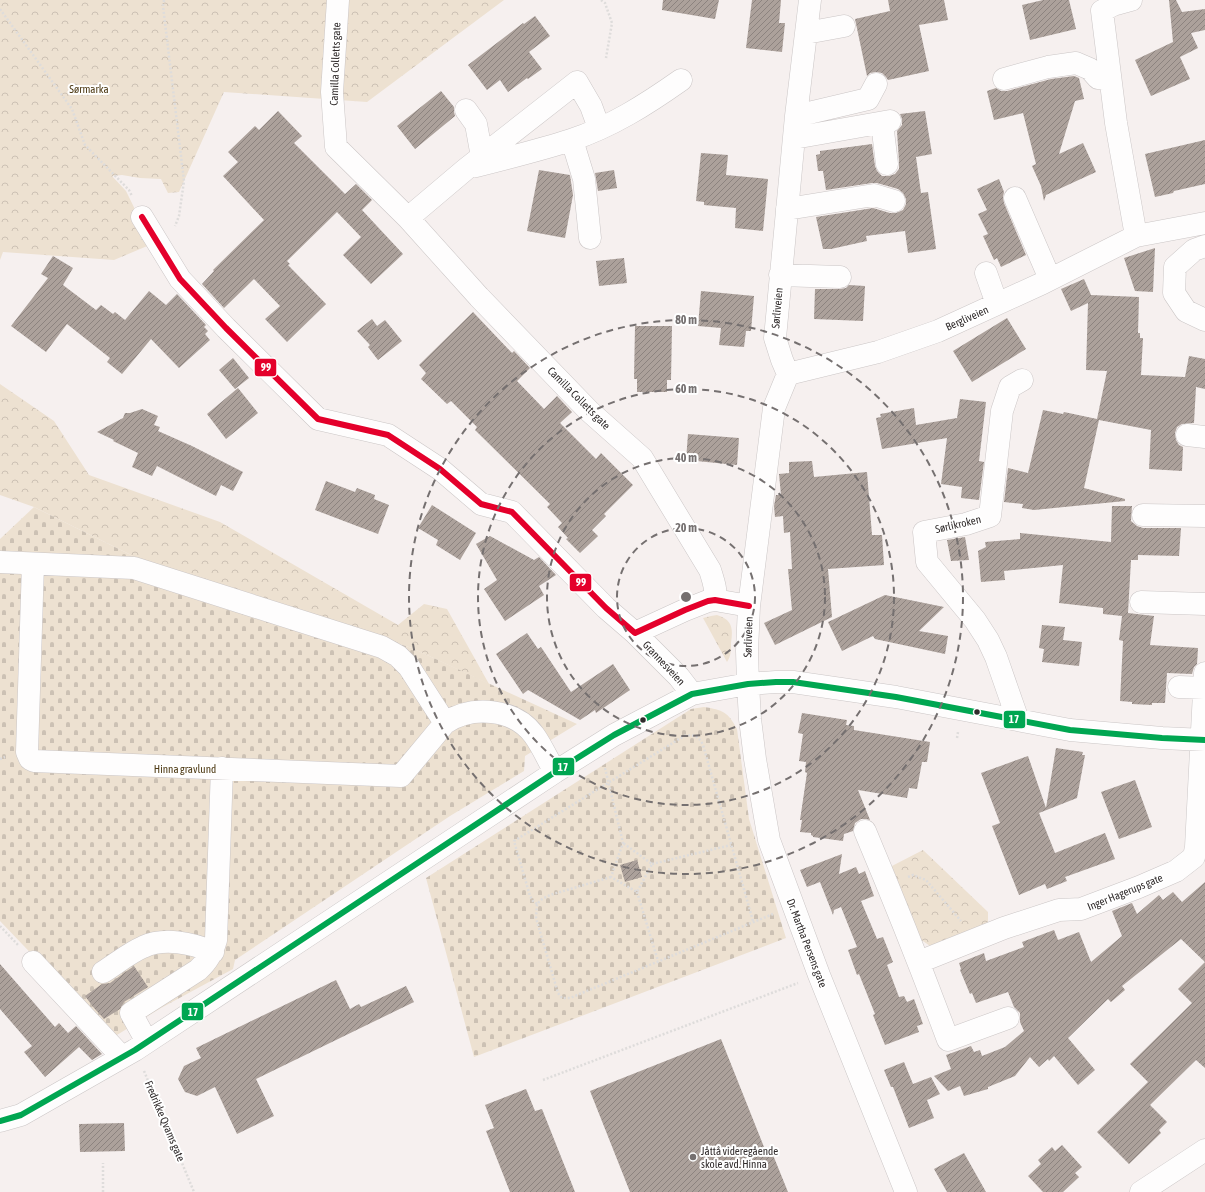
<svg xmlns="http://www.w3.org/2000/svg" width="1205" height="1192" font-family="'Asap Condensed',sans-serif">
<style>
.forest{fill:url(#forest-crowns)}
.cemetery{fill:url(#cemetery-stones)}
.building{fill:url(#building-hatch)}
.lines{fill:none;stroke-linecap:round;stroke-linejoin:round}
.minor-casing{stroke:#cbc6c6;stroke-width:23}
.path{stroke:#dedcdb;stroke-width:2.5;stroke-dasharray:2 2;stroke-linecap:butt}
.minor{stroke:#fefdfd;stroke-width:22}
.bus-1-casing{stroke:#fff;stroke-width:9}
.bus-2-casing{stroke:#fff;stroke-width:9}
.bus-1{stroke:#00a651;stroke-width:6}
.bus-2{stroke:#e4002b;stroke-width:6}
.ring{fill:none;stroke:#757070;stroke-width:2;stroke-dasharray:7 5}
.bus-dot{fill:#302b2b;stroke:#fff;stroke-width:1.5}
.poi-dot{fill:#757070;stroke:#fff;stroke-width:1.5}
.labels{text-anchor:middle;stroke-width:4;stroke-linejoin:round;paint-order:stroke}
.street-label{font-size:11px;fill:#302b2b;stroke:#fff}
.park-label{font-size:11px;fill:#4e3a14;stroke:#fff}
.poi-label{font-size:11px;fill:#302b2b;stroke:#fff;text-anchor:start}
.centre{fill:#757070;stroke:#fff;stroke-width:2}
.ring-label{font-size:12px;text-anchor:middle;font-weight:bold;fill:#757070;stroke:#fff;stroke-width:4;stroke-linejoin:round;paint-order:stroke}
.line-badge{stroke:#fff;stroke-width:1.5}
.badge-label{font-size:11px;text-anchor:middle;font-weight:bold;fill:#fff}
</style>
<defs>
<pattern id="forest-crowns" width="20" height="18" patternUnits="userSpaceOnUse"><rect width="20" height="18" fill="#ede1d1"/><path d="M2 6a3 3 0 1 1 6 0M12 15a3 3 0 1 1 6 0" fill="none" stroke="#ccc1b4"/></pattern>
<pattern id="cemetery-stones" width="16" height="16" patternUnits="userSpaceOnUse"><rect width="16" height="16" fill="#ede1d1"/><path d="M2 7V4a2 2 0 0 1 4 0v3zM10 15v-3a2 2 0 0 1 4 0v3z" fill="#ccc1b4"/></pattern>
<pattern id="building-hatch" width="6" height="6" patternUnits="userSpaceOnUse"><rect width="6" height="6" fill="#aca19b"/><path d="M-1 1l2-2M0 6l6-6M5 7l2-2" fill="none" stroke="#8c837f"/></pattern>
</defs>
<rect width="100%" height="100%" fill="#f6f0ef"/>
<!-- forest -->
<path class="forest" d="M0 0H504L367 102 224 92 179 192 168 193 161 179 140 178 122 175 112 176 126 191 152 244 114 260 3 252 0 260Z
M0 384 54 421 89 475 220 522 398 625 424 604 447 609 489 684 412 648 141 560 34 507 0 495Z
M717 615C733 620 733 629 731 643 731 651 731 656 727 662L703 618 711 616Z
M923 850 988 912V923L930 946 920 939 890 867Z"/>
<!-- cemetery -->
<path class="cemetery" d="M34 507 141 560 412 648 577 724 525 756 524 771 450 816 235 960 233 969 161 1008 112 1038 0 921V539Z
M704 707C723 710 728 712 737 729L749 819 786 938 474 1057 426 878 691 709Z"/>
<!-- building -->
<path class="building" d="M663 0H719L715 19 662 10Z
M752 0H781L779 23H785L782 52 746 48Z
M888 0H944L948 20 919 25 929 71 888 80 886 77 882 73 876 72 870 73 867 76 855 19 890 11Z
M1043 0H1069L1076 29 1030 40 1022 5Z
M1169 0H1176L1182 12 1205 9V30L1191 33 1198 48 1180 57 1190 79 1151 96 1135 60 1173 42Z
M535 16 550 36 529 52 542 69 528 79 527 78 508 92 500 80 487 90 468 65 523 23 524 24Z
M1074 76 1079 78 1084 99 1075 101 1059 154 1083 143 1096 172 1046 195 1044 201 1041 186 1032 166 1036 164 1023 113 994 120 987 91 996 88 1001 91H1007L1051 79Z
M441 91 454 107V112L455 116 415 149 397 126Z
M278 111 302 136 294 143 345 194 356 184 372 200 362 210 403 254 371 284 343 255 361 237 337 212 287 261 290 264 288 265 326 304 287 342 265 319 280 306 254 279 224 308 202 284 214 271 213 270 264 220 223 176 238 162 228 152 255 126 259 130Z
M925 111 932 154 916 157 921 193 928 192 936 249 908 253 905 231 866 236 867 241 831 249H823L816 217 873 208 890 213H896L903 210 906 204V199L903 193 898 189 877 183H872L826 190 823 171H818L816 155 820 154V151L872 144 875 166 877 171 882 176H889L895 174 899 169V162L897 131 902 125V119L900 114Z
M1205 140V184L1174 191 1173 193 1155 197 1145 154Z
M701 153 728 155 726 175 768 179 763 231 735 228 736 208 704 205V202L696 201Z
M539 170 570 175 573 195 565 238 527 231Z
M614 170 617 188 598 191 595 173Z
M999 179 1004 192 1003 197 1004 203 1026 255 1001 267 997 258 994 260 983 236 988 234 978 214 987 210 977 189Z
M1155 248 1153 292 1135 291 1124 258Z
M53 256 73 268 63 285 96 310 101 305 113 314 115 312 125 320 149 291 166 305 177 294 206 325 204 327 208 331 205 334 210 340 179 368 151 339 122 374 107 362 110 358 67 324 46 352 11 326 48 278 41 274Z
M624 258 627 283 599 286 596 261Z
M1084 279 1091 295 1139 297 1138 333H1140V338H1143L1141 375 1185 377 1189 356 1205 359V389L1196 387 1194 423 1182 424 1177 427 1175 433 1176 440 1179 445 1183 447 1182 471 1149 469 1151 430 1099 420 1084 488 1125 499V501L1034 510 1022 508 1023 504 1004 502 1008 468 1028 473 1043 410 1063 414 1064 412 1097 419 1107 371 1086 370 1088 303 1071 311 1061 289Z
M849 285 865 286 863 321 814 319 815 289H840L846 288Z
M701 291 754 296 751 331H746L744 347 719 345 721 328 698 326Z
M473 312 512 353 514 351 530 368 517 381 544 409 557 396 572 412 560 423 596 459 601 453 633 485 604 514 606 516 592 530 598 536 580 553 566 539 568 538 558 527 562 523 547 507 550 504 475 430 477 427 451 401 447 404 421 379 426 373 419 365Z
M1007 318 1026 349 972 382 953 351Z
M372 319 377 326 385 320 402 341 378 360 368 347 370 345 357 331Z
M635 326H672L671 380H667V392H637V379H634Z
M233 358 249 378 235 389 219 370Z
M238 388 258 413 226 439 207 414Z
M960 399 986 402 979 461 984 462 979 500 961 498 962 487 941 484 947 438 882 449 876 418 881 417 880 414 914 408 916 425 957 418Z
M142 409 158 416 154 425 160 427 158 431 192 446 243 472 233 491 221 485 216 496 157 466 152 476 132 467 138 453 113 441 114 440 97 432 123 418 125 413H130Z
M688 434 739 438 737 465 686 460Z
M812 461 814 477 867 472 872 535H882L884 565 828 569 832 617 775 645 764 623 792 610 788 569H792L790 532 784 533 783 516 775 517 774 506 776 495H781L779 474 789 473V462Z
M326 481 355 492 357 488 375 495 374 499 389 505 378 534 315 510Z
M432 505 476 533 460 560 436 545 438 540 418 528Z
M1112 506H1132L1131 521 1137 526 1143 528H1181L1179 556 1138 555V560H1131L1128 613 1154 616 1150 645 1198 648 1197 664 1194 667 1192 674 1167 673 1165 703H1152V705L1132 704V702L1120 701 1123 641 1119 640 1122 616 1103 614V608L1059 603 1063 565 1004 571 1005 580 981 582 978 551 986 547 985 542 1020 539V533L1111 542Z
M490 536 534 560 539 557 556 575 539 586 544 595 505 621 484 589 497 580 476 544Z
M965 537 969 560 951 561 947 540Z
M885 595 944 607 919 631 948 636 945 654 875 639 873 636 842 651 828 622Z
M1042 625 1065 627 1063 640 1082 642 1079 666 1042 662 1044 649 1039 648Z
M527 633 538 649 541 647 571 692 613 664 630 690 596 713 595 710 580 720 528 690 523 694 496 654Z
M802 713 847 720 846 725 854 726V730L930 742 927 762H922L917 789 909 788 907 798 858 790 870 820 866 819H861L855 823 853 831 844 834 843 841 813 837V836L811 835V833L800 832 802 820H800L807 773 805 772 806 762 799 761 803 734 798 733Z
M1056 748 1083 752 1082 755H1085L1077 798 1039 813 1055 853 1105 833 1115 859 1065 877 1067 881 1047 889 1045 884 1019 895 992 826 1000 823 981 773 1028 756 1046 808Z
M1135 780 1152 827 1119 839 1101 792Z
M842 854 839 874 856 867 859 874 865 871 874 896 861 901 877 939 883 937 893 962 887 965 899 997 904 996 907 1002 914 999 923 1024 917 1026 919 1032 885 1045 873 1015 875 1014 859 974 857 975 848 950 857 947 841 907 834 910 833 915 820 882 807 887 800 870Z
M637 860 642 877 625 882 620 865Z
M1205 882V1068L1196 1060 1150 1105 1167 1122 1159 1130 1161 1133 1129 1164 1097 1132 1148 1082 1130 1064 1192 1003 1178 989 1205 962 1181 939 1122 986 1125 990 1111 1002 1108 999 1068 1038 1095 1070 1078 1085 1054 1056 1049 1061 1048 1059 1039 1067 1030 1057 1015 1076 988 1087V1089L964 1096 960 1086 948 1091 934 1076 951 1069 946 1055 971 1046 974 1052 980 1050 982 1056 1005 1047 1024 1031 1020 1022V1013L1014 1007 1008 992 976 1003 972 993 970 994 960 970 961 969 959 963 984 953 986 961 1024 947 1022 942 1054 930 1058 940 1079 932 1091 962 1122 936 1112 911 1132 903 1137 914 1159 895 1163 900 1173 892 1182 902Z
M0 964 55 1027 59 1023 68 1033 76 1026 102 1054 92 1060 79 1047 45 1077 24 1052 32 1046 0 1009Z
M134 966 148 987 124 1002 120 1009 104 1019 94 1008 85 996 102 984 110 983Z
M336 980 350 1009 359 1004 361 1007 406 986 414 1002 256 1079 274 1116 237 1134 215 1087 197 1096 185 1092 178 1079 184 1066 201 1058 196 1048Z
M721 1039 768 1157 773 1155 788 1192H630L590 1091Z
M904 1062 913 1084 931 1077 940 1094 927 1100 934 1118 909 1128 893 1087H891L884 1070Z
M526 1089 535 1111 542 1109 575 1192H510L486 1131 494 1128 485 1105Z
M124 1123 125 1151 80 1152 79 1124Z
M1062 1145 1082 1167 1075 1173 1079 1177 1063 1192H1043L1028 1176 1041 1164 1038 1160 1052 1147 1055 1151Z
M964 1153 986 1192H947L934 1169Z"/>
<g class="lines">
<!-- minor casing -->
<g class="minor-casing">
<path id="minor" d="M338 0 332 92 336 147 408 218 479 297 589 411 642 458 710 570C713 580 717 590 715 600
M810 0 796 116 775 338 782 360 788 374 774 408 749 606 747 651 748 684 750 719 755 759 769 840 819 975 906 1192
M1131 0 1113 5 1102 11 1116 123 1136 236
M806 33 844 26
M1004 79 1048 67 1076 63 1090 69 1098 78 1110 79
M466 110 476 124 482 157
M796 116 868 99 876 84
M882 123 887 164
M794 138 890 121
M572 140 584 179 590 238
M476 166C508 158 540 150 571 140 611 127 647 104 681 80
M1015 198 1050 279
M787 209 874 195 894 201
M142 217 180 279 226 328 318 419 388 435 440 469 481 504 512 512 606 608 635 633 685 610 708 601 715 600 749 606
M408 218 466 169 577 82 591 106 599 128
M1205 246 1194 250 1175 267 1174 293 1186 311 1205 320
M986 273 997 304
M780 275 840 277
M788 374 878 352 938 331 1043 283 1136 236 1205 223
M1187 435 1205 437
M1143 515 1205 516
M0 562 134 568 382 647 398 656 409 667 445 723
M33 564 27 752 30 759 34 761 401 776 445 723C472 705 514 708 534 735 542 746 548 760 555 772
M1141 602 1205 604
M635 633 679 677 692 694
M1179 687 1204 688
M1018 720 996 657 988 640 975 620 927 562 924 532 966 524 990 516 1002 411 1010 387 1022 380
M865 831C894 900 922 970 948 1040L1008 1018
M33 962 122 1057
M919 962 1004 928 1059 910 1081 909 1139 887 1176 871 1194 857 1196 847 1205 673
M103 972C116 964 129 953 143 947 164 937 192 943 213 952
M147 1042 131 1013 198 970C208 961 212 953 216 940L222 768
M0 1121 21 1115 135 1050 555 772 614 735 692 694 748 684 776 682H793L896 697 1070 730 1162 738 1205 740
M1141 1192 1205 1150"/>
</g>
<!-- path -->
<path class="path" d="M164 0 163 6 184 181 179 216 175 226
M601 0 605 3 612 23 606 58
M0 9 72 109 85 145 129 190 132 196
M957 738 958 732
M0 759 5 757
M605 768 623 843 611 877 637 892 652 864 623 843
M652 864 731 845
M611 877 550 895 542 899 537 904 536 918 558 993 562 998H570L773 914
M908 877 913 875 926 880 961 921
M637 892 658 961
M537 904 533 901 530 896 514 841 684 736C694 734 699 736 703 745L753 921
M0 926 19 946
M144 1071 194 1192
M543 1080 798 983
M103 1192V1163"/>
<!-- minor -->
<use href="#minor" class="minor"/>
<!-- bus-1 casing -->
<g class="bus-1-casing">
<path id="bus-1" d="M0 1121 21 1115 135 1050 555 772 614 735 692 694 748 684 776 682H793L896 697 1070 730 1162 738 1205 740"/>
</g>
<!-- bus-2 casing -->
<g class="bus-2-casing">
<path id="bus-2" d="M142 217 180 279 226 328 318 419 388 435 440 469 481 504 512 512 606 608 635 633 685 610 708 601 715 600 749 606"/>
</g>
<!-- bus-1 -->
<use href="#bus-1" class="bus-1"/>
<!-- bus-2 -->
<use href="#bus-2" class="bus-2"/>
</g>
<!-- distance rings -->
<g class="ring">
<circle cx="686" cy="597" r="69"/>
<circle cx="686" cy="597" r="139"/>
<circle cx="686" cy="597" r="208"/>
<circle cx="686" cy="597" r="277"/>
</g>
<!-- markers -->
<g class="bus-dot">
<circle cx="977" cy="712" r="3.5"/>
<circle cx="643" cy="720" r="3.5"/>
</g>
<circle class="poi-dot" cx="693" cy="1157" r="4"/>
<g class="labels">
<!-- street labels -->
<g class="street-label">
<text transform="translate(335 64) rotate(-88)" y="4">Camilla Colletts gate</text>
<text transform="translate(777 308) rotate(-85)" y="4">Sørliveien</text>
<text transform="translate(967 318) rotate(-24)" y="4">Bergliveien</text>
<text transform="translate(579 398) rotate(45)" y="4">Camilla Colletts gate</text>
<text transform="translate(958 524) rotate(-13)" y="4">Sørlikroken</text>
<text transform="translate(748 637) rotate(-88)" y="4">Sørliveien</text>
<text transform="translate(664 663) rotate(47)" y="4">Grannesveien</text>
<text transform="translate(1125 892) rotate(-22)" y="4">Inger Hagerups gate</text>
<text transform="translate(807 943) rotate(69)" y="4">Dr. Martha Persens gate</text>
<text transform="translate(165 1121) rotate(67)" y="4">Fredrikke Qvams gate</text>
</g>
<!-- park labels -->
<g class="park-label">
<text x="89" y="93">Sørmarka</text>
<text x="185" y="773">Hinna gravlund</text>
</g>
<!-- poi labels -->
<g class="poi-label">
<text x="701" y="1155">Jåttå videregående<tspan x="701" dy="13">skole avd. Hinna</tspan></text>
</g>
</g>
<circle cx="686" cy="597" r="6" class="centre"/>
<g class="ring-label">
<text x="686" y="324">80 m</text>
<text x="686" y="393">60 m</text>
<text x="686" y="462">40 m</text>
<text x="686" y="532">20 m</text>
</g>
<g class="line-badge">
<rect x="254" y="358" width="23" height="19" rx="4" fill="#e4002b"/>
<rect x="569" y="573" width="23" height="19" rx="4" fill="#e4002b"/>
<rect x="1003" y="710" width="23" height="19" rx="4" fill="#00a651"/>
<rect x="552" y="757" width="23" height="19" rx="4" fill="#00a651"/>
<rect x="181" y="1002" width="23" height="19" rx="4" fill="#00a651"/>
</g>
<g class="badge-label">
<text x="266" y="371">99</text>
<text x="581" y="586">99</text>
<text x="1014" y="723">17</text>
<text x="563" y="771">17</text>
<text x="193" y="1016">17</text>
</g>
</svg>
